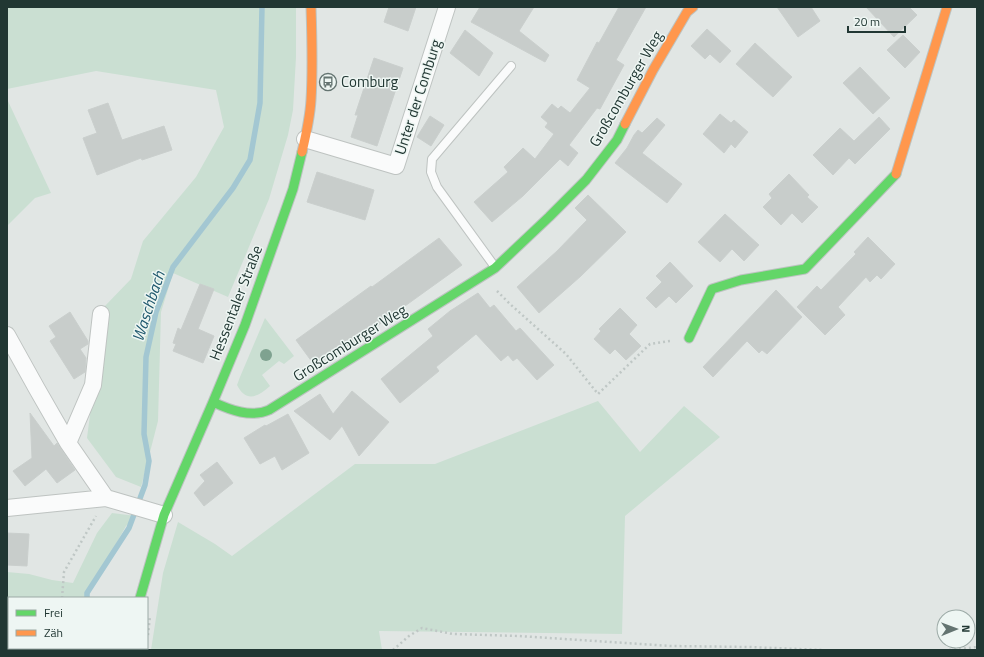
<svg xmlns="http://www.w3.org/2000/svg" width="984" height="657" font-family="'Titillium Web',sans-serif">
<style>
.green{fill:#cadfd2}
.lines{fill:none;stroke-linecap:round;stroke-linejoin:round}
.stream{stroke:#a3c7d2;stroke-width:5.5}
.building{fill:#c8cdcb;stroke:#cacfcd}
.lane-casing{stroke:#bec3c1;stroke-width:10}
.street-casing{stroke:#bec3c1;stroke-width:18}
.fast-casing{stroke:#bdc3c1;stroke-width:11}
.slow-casing{stroke:#bdc3c1;stroke-width:11}
.path{stroke:#bfc7c5;stroke-width:2.5;stroke-dasharray:2 3;stroke-linecap:butt}
.lane{stroke:#fafbfb;stroke-width:8}
.street{stroke:#fafbfb;stroke-width:16}
.fast{stroke:#63d668;stroke-width:9}
.slow{stroke:#ff974d;stroke-width:9}
.tree{fill:#7fa290}
.labels{text-anchor:middle;stroke-width:3;stroke-linejoin:round;paint-order:stroke}
.poi-label{font-size:15px;fill:#213733;stroke:#eef6f3;text-anchor:start}
.street-label{font-size:15px;fill:#213733;stroke:#eef6f3}
.water-label{font-size:16px;font-style:italic;fill:#20596e;stroke:#eef6f3}
</style>
<rect width="100%" height="100%" fill="#e1e6e4"/>
<!-- green -->
<path class="green" d="M7 7H296V57L293 110 288 135 269 199 228 297 173 273 161 312 158 421 141 487 116 477 87 438 104 307 131 279 143 241 196 177 224 127 216 90 96 71 7 89Z
M7 99 51 193 35 198 7 226Z
M265 318 294 356 284 364 279 361 262 375 270 386C258 397 246 403 237 385L240 377Z
M598 401 640 452 684 406 720 437 625 516 622 634 379 631 382 650H151L163 573 178 522 215 544 232 556 355 464H435Z
M112 513 136 516 126 526 94 583 88 598H9V648H88V650H7V572L29 574 52 580 73 583 97 533Z"/>
<g class="lines">
<!-- stream -->
<path class="stream" d="M87 598V593L129 528 145 485 149 461 144 434 146 357 156 312 173 267 233 188 250 160 260 103 262 7
M86 648 87 650"/>
</g>
<!-- building -->
<path class="building" d="M389 7H416L408 31 384 22Z
M480 7H534L519 31 549 55 545 62 471 22Z
M619 7H646L616 60 624 65 600 109 597 108 569 145 578 153 568 166 560 159 523 196 492 222 474 202 508 172 504 167 523 148 535 159 554 134 545 127 548 123 541 117 552 104 558 109 561 106 570 113 590 88 577 80 597 42 599 43Z
M777 7H811L820 21 798 37Z
M866 7H909L917 15 894 37Z
M707 29 731 51 720 63 710 54 705 59 691 46Z
M465 30 493 53 479 76 450 53Z
M903 35 920 52 905 68 887 50Z
M755 43 792 77 773 97 736 64Z
M374 58 403 68 377 146 351 137 358 115H355Z
M860 67 890 98 873 114 843 83Z
M108 103 122 140 164 126 172 150 142 160 141 158 97 175 83 138 97 133 88 110Z
M720 114 731 123 734 120 748 132 735 148 731 144 724 153 703 134Z
M430 116 444 125 431 146 417 137Z
M879 117 890 129 855 164 849 158 833 175 813 155 840 128 854 141Z
M657 118 665 125 642 153 682 184 667 203 615 163 627 148 634 135 638 130 642 133Z
M317 172 374 190 365 220 307 202Z
M789 174 809 195 807 197 818 207 802 223 792 213 781 225 763 207 772 198 769 194Z
M588 195 626 232 581 276 539 313 517 287 557 251 587 220 575 208Z
M725 214 759 245 744 261 732 249 720 262 698 242Z
M868 237 895 264 881 279 877 275 870 282 866 277 838 307 845 315 825 335 797 307 817 286 821 290 856 254 854 252Z
M439 238 462 265 352 344 333 356 332 353 315 366 296 340 371 286 372 287Z
M670 262 693 286 676 303 669 296 656 308 646 298 662 282 656 276Z
M200 284 214 289 198 329 214 336 203 363 173 351 176 344 173 343 178 328 181 330Z
M776 290 802 317 767 354 762 350 759 353 747 341 713 377 703 367Z
M478 293 490 308 494 305 516 331 520 328 554 365 537 380 517 358 513 361 508 355 501 361 476 334 436 367 439 371 400 403 381 379 433 336 428 329 450 311Z
M620 308 637 325 629 334 641 346 626 360 615 349 610 354 594 339 601 331 599 329Z
M70 312 88 341V344L80 349 86 358 85 372 74 379 50 341 56 337 49 326Z
M352 391 389 422 359 456 342 426 330 440 294 411 320 394 333 414Z
M30 413 54 446 57 443 75 470 57 483 46 469 25 486 13 471 32 458Z
M288 414 309 453 282 470 275 456 260 464 244 438 265 425 266 426Z
M217 462 233 483 204 506 194 493 205 481 200 475Z
M7 533 29 534 27 566 7 565Z"/>
<g class="lines">
<!-- lane casing -->
<g class="lane-casing">
<path id="lane" d="M495 267 437 187 431 172 432 159 511 66"/>
</g>
<!-- street casing -->
<g class="street-casing">
<path id="street" d="M305 139 396 166 447 7
M7 335 37 389 68 443 106 498
M68 443 93 385 101 314
M7 508 106 498 164 515"/>
</g>
<!-- fast casing -->
<g class="fast-casing">
<path id="fast" d="M689 338 712 289 741 280 805 269 896 174
M213 402C230 410 251 418 269 410L495 268 549 217 586 180 617 140 625 124
M140 598 164 515 213 402 245 325 293 189 302 152
M132 648V650"/>
</g>
<!-- slow casing -->
<g class="slow-casing">
<path id="slow" d="M625 124 653 70 687 12 693 7
M302 152C306 135 310 117 311 100 313 69 312 38 311 7
M896 174 947 7"/>
</g>
<!-- path -->
<path class="path" d="M497 291 510 304 566 354 598 394 650 344 670 341
M62 598 64 572 96 516
M148 635 150 616
M57 648V650
M393 650 409 636 422 628 453 634 519 636 671 646 749 647 823 650
M949 650 977 647"/>
<!-- lane -->
<use href="#lane" class="lane"/>
<!-- street -->
<use href="#street" class="street"/>
<!-- fast -->
<use href="#fast" class="fast"/>
<!-- slow -->
<use href="#slow" class="slow"/>
</g>
<!-- trees -->
<circle class="tree" cx="266" cy="355" r="6"/>
<!-- icons -->
<defs>
<g id="bus-ring" transform="scale(0.9)"><circle r="9.5" fill="#eef6f3" stroke="#647471" stroke-width="1.5"/><path d="M-5-6H5V4H4V6H2V4H-2V6H-4V4H-5ZM-3.5-4V0h7V-4ZM-3.5 1.2v1.5H-2V1.2ZM2 1.2v1.5H3.5V1.2Z" fill="#647471"/></g>
</defs>
<g fill-rule="evenodd">
<use href="#bus-ring" x="328" y="82"/>
</g>
<g class="labels">
<!-- poi labels -->
<g class="poi-label">
<text x="341" y="87">Comburg</text>
</g>
<!-- street labels -->
<g class="street-label">
<text transform="translate(626 89) rotate(-60)" y="5">Großcomburger Weg</text>
<text transform="translate(418 97) rotate(-72)" y="5">Unter der Comburg</text>
<text transform="translate(236 303) rotate(-69)" y="5">Hessentaler Straße</text>
<text transform="translate(350 343) rotate(-32)" y="5">Großcomburger Weg</text>
</g>
<!-- water labels -->
<g class="water-label">
<text transform="translate(148 306) rotate(-72)" y="6">Waschbach</text>
</g>
</g>
<!-- border -->
<rect width="984" height="657" fill="none" stroke="#213733" stroke-width="16"/>
<!-- legend -->
<rect x="8" y="597" width="140" height="52" fill="#eef6f3" stroke="#9caaa6"/>
<rect x="16" y="610" width="20" height="6" fill="#63d668" stroke="#9caaa6"/>
<text x="44" y="617" font-size="12" fill="#213733">Frei</text>
<rect x="16" y="630" width="20" height="6" fill="#ff974d" stroke="#9caaa6"/>
<text x="44" y="637" font-size="12" fill="#213733">Zäh</text>
<!-- north arrow -->
<g transform="translate(956 629) rotate(89)"><circle r="19" fill="#eef6f3" stroke="#9caaa6"/>
<path d="M0-3L7 15L0 10L-7 15Z" fill="#647471"/>
<text y="-6" font-size="11" font-weight="bold" text-anchor="middle" fill="#213733">N</text>
</g>
<!-- scale -->
<path d="M848 26v6h57v-6" fill="none" stroke="#213733" stroke-width="2"/>
<text x="854" y="26" font-size="12" fill="#213733" stroke="#eef6f3" stroke-width="3" paint-order="stroke">20 m</text>
</svg>
